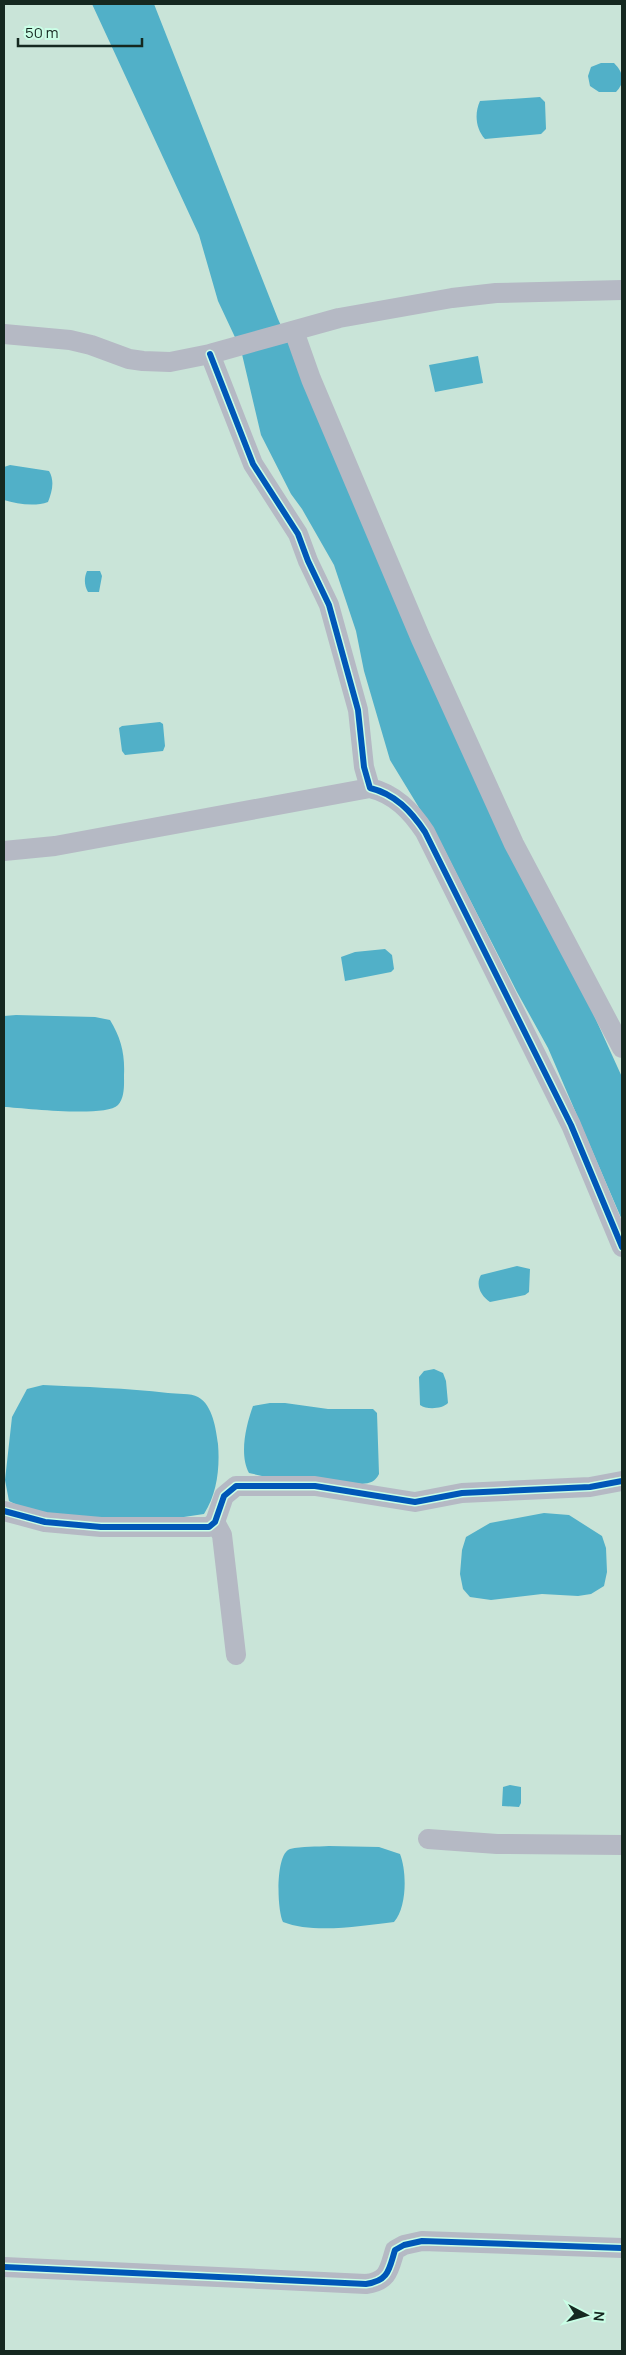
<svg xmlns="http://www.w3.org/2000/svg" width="626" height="2355" font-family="Manrope,sans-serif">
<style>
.water{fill:#51b0c8}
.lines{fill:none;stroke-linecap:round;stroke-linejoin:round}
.minor{stroke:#b5b9c4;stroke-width:20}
.cycleway-casing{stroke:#cafee6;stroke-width:9}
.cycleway{stroke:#0057b8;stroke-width:6}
</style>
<rect width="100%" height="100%" fill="#c9e4d8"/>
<!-- water -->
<path class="water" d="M92 4H154L278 319 622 1077V1220L548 1048 517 992 443 847 390 760 364 671 356 631 334 565 302 509 291 494 261 435 241 350 218 301 199 235Z
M601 63H614C623 72 626 82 616 92H599L590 86 588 76 591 67Z
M540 97 545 102 546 129 541 134 485 139C476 129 474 114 480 101Z
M478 356 483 383 435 392 429 365Z
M10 465 49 471C55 481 52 492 48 502 35 507 17 504 4 500V467Z
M87 571H100L102 576 99 592H88C84 585 84 578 87 571Z
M160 722 163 724 165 746 163 751 125 755 122 751 119 728 122 726Z
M385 949 392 955 394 969 391 972 345 981 341 957 355 952Z
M16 1015 95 1017 110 1020C121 1038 125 1054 124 1075 124 1084 125 1098 118 1105 105 1118 25 1108 4 1107V1016Z
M517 1266 530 1269 529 1292 525 1295 490 1302C481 1296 475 1285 481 1275Z
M434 1369 443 1373 446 1381 448 1403C442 1409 427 1410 420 1405L419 1377 424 1371Z
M43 1385C85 1387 126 1388 168 1393 177 1394 191 1393 198 1397 213 1405 216 1430 218 1444 220 1468 217 1494 204 1514L177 1518 83 1517 44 1514 23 1508 9 1501 5 1480 12 1417 27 1389Z
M270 1403H285L328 1409H373L377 1413 379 1474C375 1482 370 1483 362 1484L262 1476 249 1473C239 1455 246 1425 253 1406Z
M544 1513 569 1515 602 1536 606 1548 607 1572 604 1586 591 1594 578 1596 542 1594 491 1600 470 1597 463 1589 460 1574 462 1550 466 1537 490 1523Z
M510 1785 521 1787V1803L519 1807 502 1806 503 1787Z
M329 1846 379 1847 400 1854C407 1872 407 1907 394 1922 361 1926 313 1934 283 1922 277 1910 275 1854 290 1849 302 1846 317 1847 329 1846Z"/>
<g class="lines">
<!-- minor -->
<path class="minor" d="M294 331 311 379 421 639 514 844 622 1048
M4 334 70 340 91 345 129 359 143 361 170 362 210 354 339 318 452 298 496 293 622 290
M210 354 253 464 298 534 308 561 329 605 358 710 364 767 370 788C395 794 411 811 425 832L571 1125 622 1247
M4 851 55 846 370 788
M4 1511 45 1522 101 1527H209L215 1522 224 1496 236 1486H315L415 1502 462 1493 590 1487 622 1481
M215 1522 222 1535 236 1655
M428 1839 497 1844 622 1845
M4 2267 366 2284C389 2281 389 2269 395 2250L404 2245 422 2241 622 2248"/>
<!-- cycleway casing -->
<g class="cycleway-casing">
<path id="cycleway" d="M210 354 253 464 298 534 308 561 329 605 358 710 364 767 370 788C395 794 411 811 425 832L571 1125 622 1247
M4 1511 45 1522 101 1527H209L215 1522 224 1496 236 1486H315L415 1502 462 1493 590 1487 622 1481
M4 2267 366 2284C389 2281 389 2269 395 2250L404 2245 422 2241 622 2248"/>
</g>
<!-- cycleway -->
<use href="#cycleway" class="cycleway"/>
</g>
<!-- border -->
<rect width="626" height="2355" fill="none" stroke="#152820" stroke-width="10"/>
<!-- north arrow -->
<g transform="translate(586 2315) rotate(96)" stroke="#cafee6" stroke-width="4" paint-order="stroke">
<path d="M0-4L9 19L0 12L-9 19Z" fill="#152820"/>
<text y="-8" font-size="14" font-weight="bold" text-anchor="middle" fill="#152820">N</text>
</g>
<!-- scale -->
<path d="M18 38v8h124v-8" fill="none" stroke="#152820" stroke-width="2.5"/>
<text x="25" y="38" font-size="15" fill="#152820" stroke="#cafee6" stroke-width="4" paint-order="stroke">50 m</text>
</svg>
